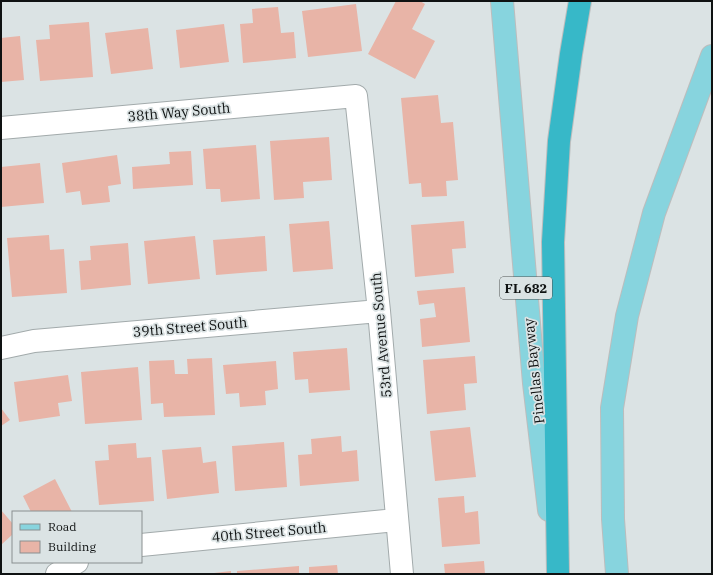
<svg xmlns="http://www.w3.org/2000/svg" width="713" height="575" font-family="'IBM Plex Serif',serif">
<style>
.building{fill:#e8b4a7}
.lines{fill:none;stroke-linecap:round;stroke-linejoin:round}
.minor-casing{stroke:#a2aaab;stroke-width:24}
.major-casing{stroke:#bcbdbd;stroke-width:24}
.highway-casing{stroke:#bcbdbd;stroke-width:24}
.minor{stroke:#fff;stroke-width:22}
.major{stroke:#87d4de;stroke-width:22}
.highway{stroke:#37b8c8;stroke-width:22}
.labels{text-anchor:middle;stroke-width:3.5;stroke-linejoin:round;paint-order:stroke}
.shield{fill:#dbe3e4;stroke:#4c5151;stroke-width:1}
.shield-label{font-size:13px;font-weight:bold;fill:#0f1212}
.street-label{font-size:14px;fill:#0f1212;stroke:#dbe3e4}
</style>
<rect width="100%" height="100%" fill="#dbe3e4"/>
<!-- building -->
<path class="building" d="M396 1H420L425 4 412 29 435 41 415 79 368 54Z
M356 4 362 51 308 57 302 11Z
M278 7 281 33 294 32 296 58 243 63 240 24 253 23 252 9Z
M89 22 93 77 40 81 36 40 50 39 49 25Z
M224 24 229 62 180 68 176 30Z
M148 28 153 69 111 74 105 33Z
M20 36 24 80 1 82V38Z
M438 95 441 123 453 122 458 180 446 181 447 196 422 197 421 183 409 184 401 98Z
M329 137 332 180 303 182 304 198 274 200 270 141Z
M256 145 260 199 221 202 220 189H206L203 149Z
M191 151 193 185 133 189 132 167 170 164 169 152Z
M117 155 121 184 108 186 110 202 82 205 80 191 66 193 62 163Z
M40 163 44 203 1 207V167Z
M329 221 333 269 293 272 289 224Z
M464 221 466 248 452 249 454 273 415 277 411 225Z
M49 235 50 250 64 249 67 293 12 297 7 238Z
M195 236 200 279 148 284 144 241Z
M265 236 267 271 216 275 213 240Z
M128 243 131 285 81 290 79 261 91 260 90 246Z
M465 287 470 342 422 347 420 319 436 317 434 303 419 305 417 291Z
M347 348 350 390 309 393 308 379 295 380 293 352Z
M475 356 477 383 464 384 466 410 427 414 423 360Z
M212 358 215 415 164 417 163 403 151 404 149 361 174 360 175 374H188L187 359Z
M276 361 278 389 265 391 266 405 240 407 239 393 226 394 223 365Z
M138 367 142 420 85 424 81 372Z
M68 375 72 401 58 403 60 416 19 422 14 382Z
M1 408 10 420 1 426Z
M470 427 476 477 435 481 430 431Z
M341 436 342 452 357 450 359 481 300 486 298 455 312 454 311 439Z
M284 442 287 487 235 491 232 446Z
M136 443 137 458 151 457 154 501 99 505 95 461 109 460 108 445Z
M201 447 203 463 216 461 219 493 167 499 162 450Z
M55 479 72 512H31L23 496Z
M464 496 465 513 478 511 480 544 442 547 438 498Z
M1 510 13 524V534L1 545Z
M484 561 485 574H445L444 564Z
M337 565 338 574H309V567Z
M299 566V574H237V571Z
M231 571V574H214V573Z"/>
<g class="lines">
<!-- minor casing -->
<g class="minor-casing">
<path id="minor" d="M1 128 356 96 379 311 402 574
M1 348 34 341 379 311
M141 545 396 520
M57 574 77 562"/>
</g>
<!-- major casing -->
<g class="major-casing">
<path id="major" d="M502 1 534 383 549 510
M617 574 613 519 612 408 627 316 654 213 712 56"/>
</g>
<!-- highway casing -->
<g class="highway-casing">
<path id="highway" d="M558 574 553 242 559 141 571 54 580 1"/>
</g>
<!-- minor -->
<use href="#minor" class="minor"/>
<!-- major -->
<use href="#major" class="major"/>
<!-- highway -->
<use href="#highway" class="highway"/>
</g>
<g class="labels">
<!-- shield labels -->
<rect class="shield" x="500" y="277" width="52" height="22" rx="3"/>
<g class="shield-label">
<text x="526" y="293">FL 682</text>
</g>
<!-- street labels -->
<g class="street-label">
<text transform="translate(179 112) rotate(-5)" y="5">38th Way South</text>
<text transform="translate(190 327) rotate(-5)" y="5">39th Street South</text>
<text transform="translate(381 335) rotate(-95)" y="5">53rd Avenue South</text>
<text transform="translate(534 371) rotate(-96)" y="5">Pinellas Bayway</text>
<text transform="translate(269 532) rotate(-5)" y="5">40th Street South</text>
</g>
</g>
<!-- border -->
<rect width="713" height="575" fill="none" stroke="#0f1212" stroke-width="4"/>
<!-- legend -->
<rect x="12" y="511" width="130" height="52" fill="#dbe3e4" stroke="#898f90"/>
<rect x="20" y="524" width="20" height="6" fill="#87d4de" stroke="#898f90"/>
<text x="48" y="531" font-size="12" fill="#0f1212">Road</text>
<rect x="20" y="541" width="20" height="12" fill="#e8b4a7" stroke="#898f90"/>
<text x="48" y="551" font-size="12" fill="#0f1212">Building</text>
</svg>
